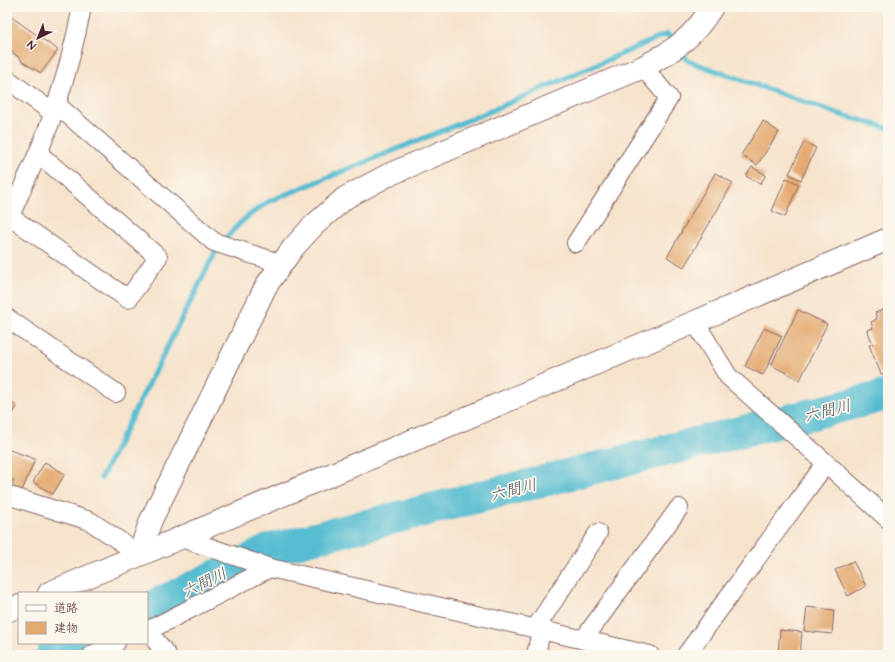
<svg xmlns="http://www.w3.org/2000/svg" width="895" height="662" font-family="'Architects Daughter','Klee One',sans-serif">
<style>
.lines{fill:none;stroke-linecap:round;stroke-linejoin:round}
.stream{stroke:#54bcd1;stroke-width:5.5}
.river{stroke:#54bcd1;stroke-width:32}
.building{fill:#e4aa71}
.minor-casing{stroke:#866463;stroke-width:20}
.tertiary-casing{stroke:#866463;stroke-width:24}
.minor{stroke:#fff;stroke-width:18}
.tertiary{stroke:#fff;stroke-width:22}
.labels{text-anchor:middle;stroke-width:3.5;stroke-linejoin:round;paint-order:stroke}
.water-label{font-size:16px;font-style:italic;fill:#4e5665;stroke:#fbf7ec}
</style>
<rect width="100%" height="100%" fill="#fbf7ec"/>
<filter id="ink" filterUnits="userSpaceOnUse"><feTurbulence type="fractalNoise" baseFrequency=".025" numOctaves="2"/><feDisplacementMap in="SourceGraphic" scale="8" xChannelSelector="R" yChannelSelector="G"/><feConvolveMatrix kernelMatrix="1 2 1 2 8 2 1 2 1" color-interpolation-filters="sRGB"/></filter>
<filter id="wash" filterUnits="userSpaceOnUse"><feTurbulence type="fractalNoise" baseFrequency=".012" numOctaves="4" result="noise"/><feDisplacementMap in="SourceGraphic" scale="16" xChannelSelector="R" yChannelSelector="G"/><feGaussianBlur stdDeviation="0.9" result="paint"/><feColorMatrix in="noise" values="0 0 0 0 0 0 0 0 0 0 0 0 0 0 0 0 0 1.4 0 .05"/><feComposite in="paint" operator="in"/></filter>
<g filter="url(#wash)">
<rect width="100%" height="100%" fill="#f6e3cc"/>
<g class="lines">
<!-- stream -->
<path class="stream" d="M680 50 688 61 842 115 888 128
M101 478 216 251C232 229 247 215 270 201L493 110 667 34 674 43"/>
<!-- river -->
<path class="river" d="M147 609 271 549 888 395
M52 655 77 643"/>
</g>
<g id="blocks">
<!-- building -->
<path class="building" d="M10 16 58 50 41 73 21 61 22 60 12 52 10 54 7 51V20Z
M763 121 779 132 757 165 741 155Z
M804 142 816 148 801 180 789 174Z
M752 167 766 175 760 184 746 176Z
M715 173 733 183 684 267 667 257Z
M786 178 799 184 785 217 772 211Z
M887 308 888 312V372L881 374 869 345 873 344 867 330 873 328 871 322 877 319 875 313Z
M798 310 827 324 800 380 771 365Z
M764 328 782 336 763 375 745 366Z
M7 399 17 407 7 421Z
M7 449 35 459 22 491 11 487 14 480 7 477Z
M45 462 65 474 53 494 33 482Z
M853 561 866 586 848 596 835 570Z
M807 607 834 610 832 634 804 631Z
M780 630 802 632 800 655 778 653Z"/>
</g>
</g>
<g filter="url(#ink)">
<use href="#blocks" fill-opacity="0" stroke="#866463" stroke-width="1"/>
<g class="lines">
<!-- minor casing -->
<g class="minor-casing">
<path id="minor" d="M7 79 53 113
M56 104 214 242 282 264
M9 216 128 299 158 257 39 154
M7 220C14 209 19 196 24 184 51 129 70 67 82 7
M576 243 669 98 643 67
M7 318 116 393
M695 322 728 376 826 463
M7 495 90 521 139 554
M179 537 270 568 650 655
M535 629 598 533
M147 631 270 568
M148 631 167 655
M583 640 679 508
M92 655 116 643
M536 655 541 630
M686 655 826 463 888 519"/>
</g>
<!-- tertiary casing -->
<g class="tertiary-casing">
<path id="tertiary" d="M139 554 151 520 266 286 293 248 313 226 345 198 388 175 643 67C674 51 694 37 712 7
M49 593 695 322 888 239
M7 611 19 606"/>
</g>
<!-- minor -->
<use href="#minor" class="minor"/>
<!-- tertiary -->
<use href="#tertiary" class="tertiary"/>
</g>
</g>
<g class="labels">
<!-- water labels -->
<g class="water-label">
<text transform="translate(827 410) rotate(-14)" y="6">六間川</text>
<text transform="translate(513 489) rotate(-14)" y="6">六間川</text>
<text transform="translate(204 582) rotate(-26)" y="6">六間川</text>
</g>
</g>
<!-- margin -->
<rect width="895" height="662" fill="none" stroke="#fbf7ec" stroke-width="24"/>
<!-- legend -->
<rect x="18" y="592" width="130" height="52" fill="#fbf7ec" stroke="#b4a19f"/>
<rect x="26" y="605" width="20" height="6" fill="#ffffff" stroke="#b4a19f"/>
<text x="54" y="612" font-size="12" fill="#4a1f2b">道路</text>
<rect x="26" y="622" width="20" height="12" fill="#e4aa71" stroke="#b4a19f"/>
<text x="54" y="632" font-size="12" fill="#4a1f2b">建物</text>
<!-- north arrow -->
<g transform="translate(38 38) rotate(223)" stroke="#fbf7ec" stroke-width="3" paint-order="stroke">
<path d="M0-3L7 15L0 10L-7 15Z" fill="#4a1f2b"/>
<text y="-6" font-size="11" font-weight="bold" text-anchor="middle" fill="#4a1f2b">N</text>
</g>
</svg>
